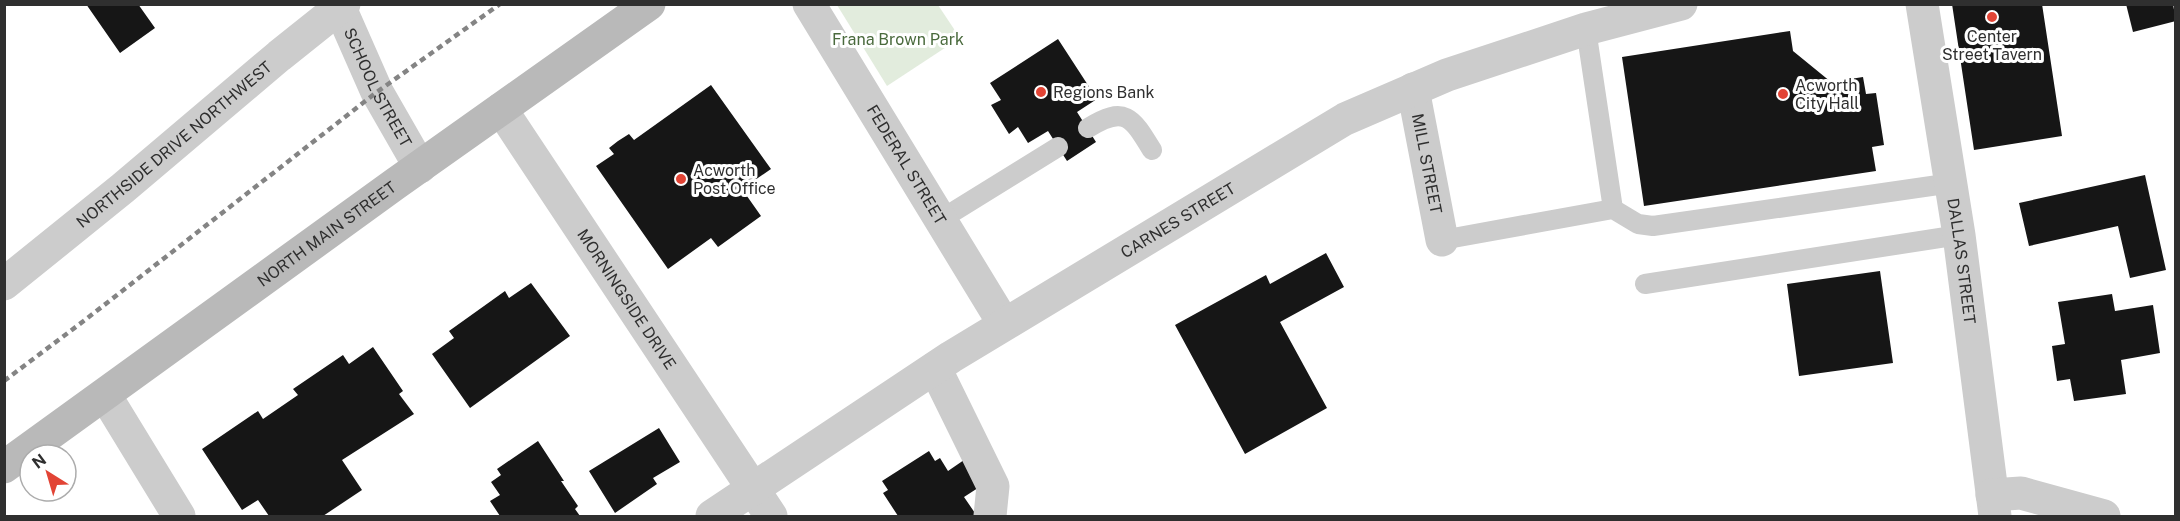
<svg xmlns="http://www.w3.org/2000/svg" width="2180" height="521" font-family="'Public Sans',sans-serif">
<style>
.green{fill:#e2ecdd}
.building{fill:#161616}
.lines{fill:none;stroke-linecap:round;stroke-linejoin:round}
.service{stroke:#ccc;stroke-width:20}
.minor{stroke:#ccc;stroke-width:33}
.secondary{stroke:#b9b9b9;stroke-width:33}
.rail{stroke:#848484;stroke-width:4.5;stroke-dasharray:6 4.5;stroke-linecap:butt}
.poi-dot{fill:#e24435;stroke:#fff;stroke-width:2}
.labels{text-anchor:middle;stroke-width:6;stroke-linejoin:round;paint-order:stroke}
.poi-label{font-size:16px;fill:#2f2f2f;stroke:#fff;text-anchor:start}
.park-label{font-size:16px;fill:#4a6a3d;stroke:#fff}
.street-label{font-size:16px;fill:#2f2f2f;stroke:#fff}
</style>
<rect width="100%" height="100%" fill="#fff"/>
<!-- green -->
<path class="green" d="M837 5H938L960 38 887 86Z"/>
<!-- building -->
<path class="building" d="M86 4H138L155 28 120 53Z
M1952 4H2042L2062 136 1974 150Z
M2126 4H2173L2176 21 2133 32Z
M1790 31 1793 51 1831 82 1863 77 1866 94 1876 93 1884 145 1872 147 1876 171 1644 206 1622 57Z
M1058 39 1097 99 1077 112 1096 142 1067 161 1048 131 1028 143 1018 127 1009 134 991 105 1001 100 990 83Z
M711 85 771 169 742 189 761 216 718 247 711 238 668 269 596 166 614 154 609 148 618 141 629 134 634 140Z
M2145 175 2166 270 2130 278 2118 226 2029 246 2019 203Z
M1326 253 1344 287 1280 322 1327 408 1245 454 1175 325 1266 275 1270 284Z
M1880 271 1893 363 1799 376 1787 284Z
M531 283 570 336 470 408 432 354 454 338 449 331 505 291 509 298Z
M2112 294 2115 311 2153 305 2160 353 2121 360 2126 394 2074 401 2070 379 2057 381 2052 346 2065 344 2058 302Z
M373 347 403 391 399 394 414 414 342 460 362 490 323 516H269L258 500 242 510 202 449 258 411 263 419 298 395 293 389 343 355 349 364Z
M659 428 680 462 653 478 657 484 615 513 589 471Z
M538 441 564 481H561L578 506 575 509 580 516H500L490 501 500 495 491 482 501 475 497 469Z
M929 451 935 461 940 458 948 471 964 460 981 486 964 497 977 516H898L883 493 888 490 882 481Z"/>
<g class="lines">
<!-- service -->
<path class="service" d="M1088 128C1125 105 1132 117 1152 150
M1613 209 1638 224 1653 226 1952 183
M940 220 1058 147
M1442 240 1613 209 1586 29
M1645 284 1959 235"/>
<!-- minor -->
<g class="minor">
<path id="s1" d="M809 4 1004 324"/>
<path id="s2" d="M1922 4 1959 235 1995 516"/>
<path id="s3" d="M340 8 377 92 420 167"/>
<path id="s4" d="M1413 89 1442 240"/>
<path id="s5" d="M501 109 771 516"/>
<path id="s6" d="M4 284 123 188 279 56 344 4"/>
<path d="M935 368 993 486 990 516"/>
<path d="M105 395 179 516"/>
<path d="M1992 495 2021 493 2104 516"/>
<path id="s7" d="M712 516 951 357 1345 119 1447 75 1586 29 1681 4"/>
</g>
<!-- secondary -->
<path class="secondary" id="s8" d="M4 467 395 184 649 4"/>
<!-- rail -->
<path class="rail" d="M4 381 85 320 377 92 500 4"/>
</g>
<!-- markers -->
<g class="poi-dot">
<circle cx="1992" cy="17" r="6"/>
<circle cx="1041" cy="92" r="6"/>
<circle cx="1783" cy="94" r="6"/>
<circle cx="681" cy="179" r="6"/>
</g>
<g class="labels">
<!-- poi labels -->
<g class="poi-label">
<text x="1992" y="42" text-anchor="middle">Center<tspan x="1992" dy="18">Street Tavern</tspan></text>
<text x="1795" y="91">Acworth<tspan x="1795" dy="18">City Hall</tspan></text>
<text x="1053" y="98">Regions Bank</text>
<text x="693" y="176">Acworth<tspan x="693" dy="18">Post Office</tspan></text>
</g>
<!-- park labels -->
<g class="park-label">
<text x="898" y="45">Frana Brown Park</text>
</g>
<!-- street labels -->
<g class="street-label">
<text dy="6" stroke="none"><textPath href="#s3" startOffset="88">SCHOOL STREET</textPath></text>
<text dy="6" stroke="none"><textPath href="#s6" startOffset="220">NORTHSIDE DRIVE NORTHWEST</textPath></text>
<text dy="6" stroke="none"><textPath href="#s4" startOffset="76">MILL STREET</textPath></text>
<text dy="6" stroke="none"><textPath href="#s1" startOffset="188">FEDERAL STREET</textPath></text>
<text dy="6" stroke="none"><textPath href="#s7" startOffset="552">CARNES STREET</textPath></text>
<text dy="6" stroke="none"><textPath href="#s8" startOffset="398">NORTH MAIN STREET</textPath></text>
<text dy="6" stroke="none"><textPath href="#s2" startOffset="260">DALLAS STREET</textPath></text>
<text dy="6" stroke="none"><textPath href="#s5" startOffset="228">MORNINGSIDE DRIVE</textPath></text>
</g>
</g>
<!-- border -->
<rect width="2180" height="521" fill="none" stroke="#2f2f2f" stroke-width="12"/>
<!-- north arrow -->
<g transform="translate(48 473) rotate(323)"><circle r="28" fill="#ffffff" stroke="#acacac" stroke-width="1.5"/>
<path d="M0-4.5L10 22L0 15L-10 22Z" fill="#e24435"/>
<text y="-9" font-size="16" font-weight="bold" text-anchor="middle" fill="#2f2f2f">N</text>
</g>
</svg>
